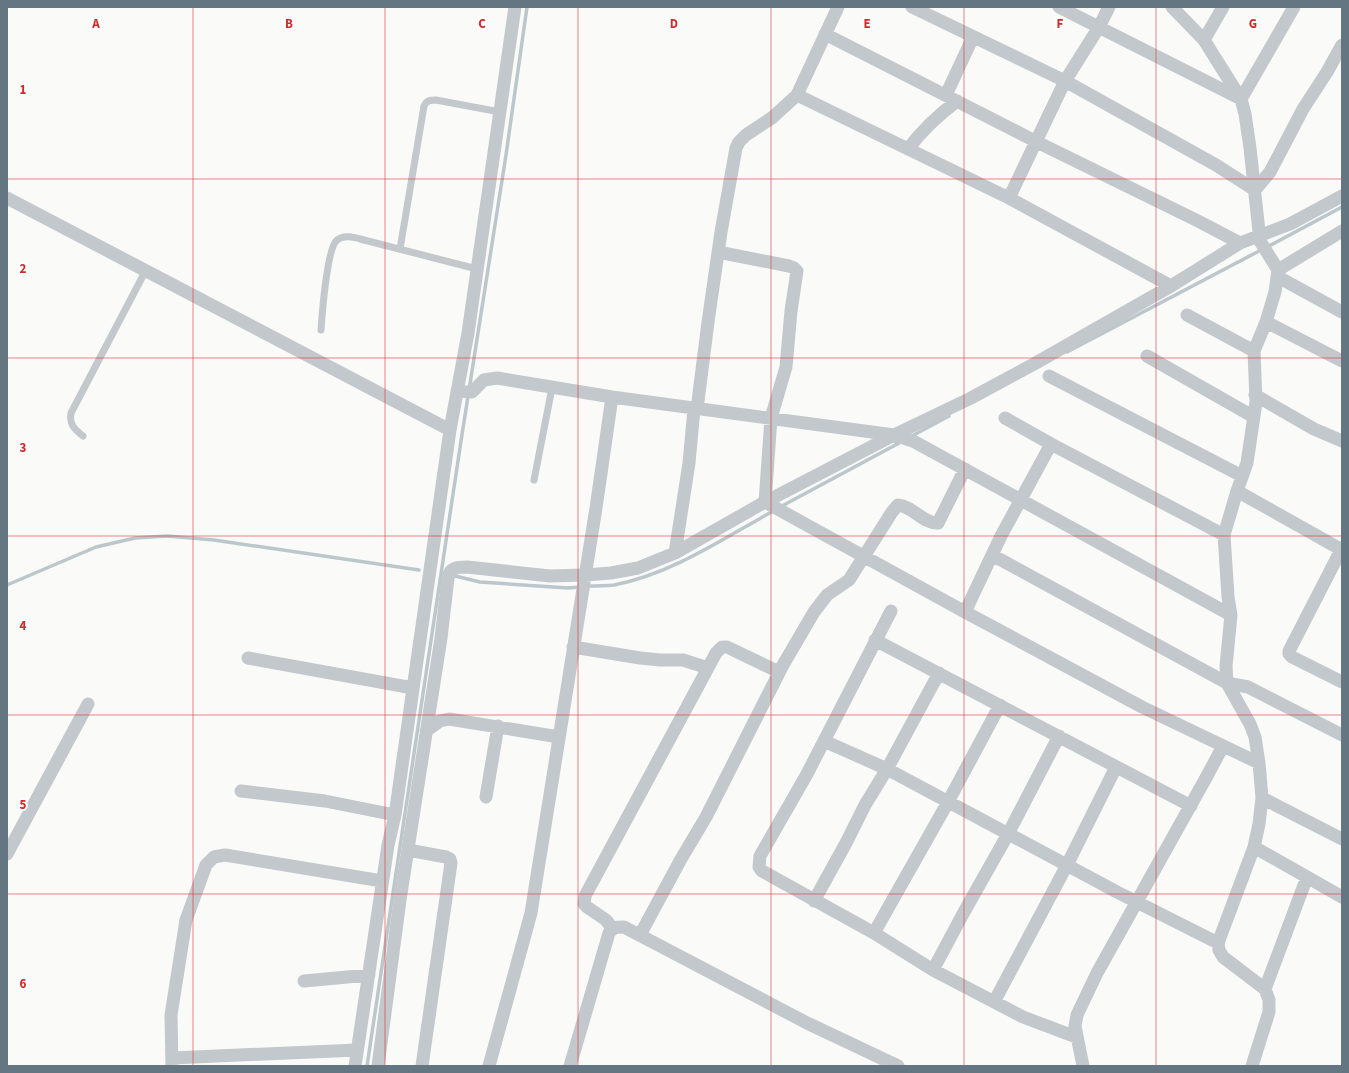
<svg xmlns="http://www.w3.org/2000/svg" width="1349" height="1073" font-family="'Source Sans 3',sans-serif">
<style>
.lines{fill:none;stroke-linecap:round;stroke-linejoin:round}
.stream{stroke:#bbc7cb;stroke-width:3.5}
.service{stroke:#c3c8cc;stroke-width:7}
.minor{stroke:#c3c8cc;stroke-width:13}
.grid{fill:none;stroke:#d62828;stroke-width:1;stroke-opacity:0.55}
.grid-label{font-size:13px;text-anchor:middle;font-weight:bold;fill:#d62828;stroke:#fff;stroke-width:4;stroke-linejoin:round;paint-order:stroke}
</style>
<rect width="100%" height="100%" fill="#fafaf8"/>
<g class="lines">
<!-- stream -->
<path class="stream" d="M1267 247 1342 207
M1067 352 1261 250
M910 437 949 416
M780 507 901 442
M451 575 480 582 568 588 580 587
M7 585 96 547 135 538 167 536 214 540 419 570
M586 586C595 586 605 586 614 585 672 574 724 538 775 510
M367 1066 461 441 506 155 527 7"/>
<!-- service -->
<path class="service" d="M400 249 424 106C427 100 430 100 436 100L500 112
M321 330C322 315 327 248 337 240 345 234 356 238 364 240L477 269
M83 436C74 429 69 424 71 413L146 270
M534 480 552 388"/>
<!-- minor -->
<path class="minor" d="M912 7 1065 81 1216 165 1255 190 1270 172 1303 109 1327 72 1342 45
M1059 7 1241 99 1294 7
M1172 7 1204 40 1241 99 1245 114 1250 148 1260 241 1278 270 1275 292 1266 322 1254 351 1256 402 1247 463 1237 491 1224 535 1228 597 1231 615 1226 666 1227 683 1250 724 1255 737 1259 763 1262 798 1259 824 1254 847 1218 943 1219 950 1223 957 1265 989 1269 1000V1012L1252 1066
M825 34 1037 142 1198 221 1240 243
M1204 40 1223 7
M797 95 1009 198 1171 286
M946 95 973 37
M908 149C923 129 937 116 957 101
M7 198 450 430
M1009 198 1065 81 1099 27 1109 7
M718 252 789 266 794 268 797 271 791 311 786 367 771 418 765 502 965 612 1142 707 1259 763
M1278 270 1342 231
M1278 277 1342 312
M1187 315 1254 351
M1266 322 1342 361
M1147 356 1254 417
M1049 376 1242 476
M457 391 472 392 484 380 497 378 612 397 894 435 913 441 1231 615
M1255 395 1314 429 1342 441
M697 409 708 322 721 232 736 148 739 142 746 135 773 117 797 95 838 7
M1005 418 1051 444 1224 535
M1237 491 1342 550
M1341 550 1289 651V654L1292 657 1342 682
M675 553 689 463 694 409
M992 555 1227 683 1248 687 1342 735
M891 611 807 774 760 856 759 867 762 871 874 933 933 970 1023 1017 1076 1037
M965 612 1001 536 1051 444
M875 640 1191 806
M573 647 640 658 660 660H683L708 668
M248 658 413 688
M426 731 440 721 449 719 559 737
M824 741 887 769 1117 892 1218 943
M241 791 325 801 395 815
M486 797 498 726
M1262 798 1342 839
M1254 847 1342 897
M408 850 446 857 450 859 451 863 422 1066
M7 854 88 704
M814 901 846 843 865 805 887 769 939 673
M612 928 606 920 587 907 584 904 585 896 716 653 722 647H727L779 672
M874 933 948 802 1000 705
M640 935 681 859 706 817 783 665 814 612 827 595 849 580 892 512 898 505C913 506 923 524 938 523L965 469
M933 970 964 912 1008 834 1059 736
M304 981 369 975
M1265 989 1307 877
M994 1002 1067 865 1116 767
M172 1058 357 1050
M172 1066 171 1015 186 920 206 865 214 857 225 855 382 881
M355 1066 388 845 395 815 450 430 468 333 515 7
M378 1066 400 900 441 638 448 578C450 567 458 567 467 567L550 576 585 575 611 573 638 568 675 553 765 502 894 435 971 398 1034 364 1171 286 1240 243 1290 224 1342 196
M489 1066 531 913 596 508 612 397
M570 1066 609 933C613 927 617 927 624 927L807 1023 898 1066
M1083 1066 1075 1026 1077 1015 1097 973 1207 776 1223 746"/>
</g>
<!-- grid -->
<path class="grid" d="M193 7V1066M385 7V1066M578 7V1066M771 7V1066M964 7V1066M1156 7V1066M7 179H1342M7 358H1342M7 536H1342M7 715H1342M7 894H1342"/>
<g class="grid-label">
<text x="96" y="28">A</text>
<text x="289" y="28">B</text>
<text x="482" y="28">C</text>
<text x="674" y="28">D</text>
<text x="867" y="28">E</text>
<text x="1060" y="28">F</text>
<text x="1253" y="28">G</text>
<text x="23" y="94">1</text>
<text x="23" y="273">2</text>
<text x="23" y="452">3</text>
<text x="23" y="630">4</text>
<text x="23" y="809">5</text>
<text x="23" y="988">6</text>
</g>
<!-- border -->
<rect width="1349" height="1073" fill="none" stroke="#657683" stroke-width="16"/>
</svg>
